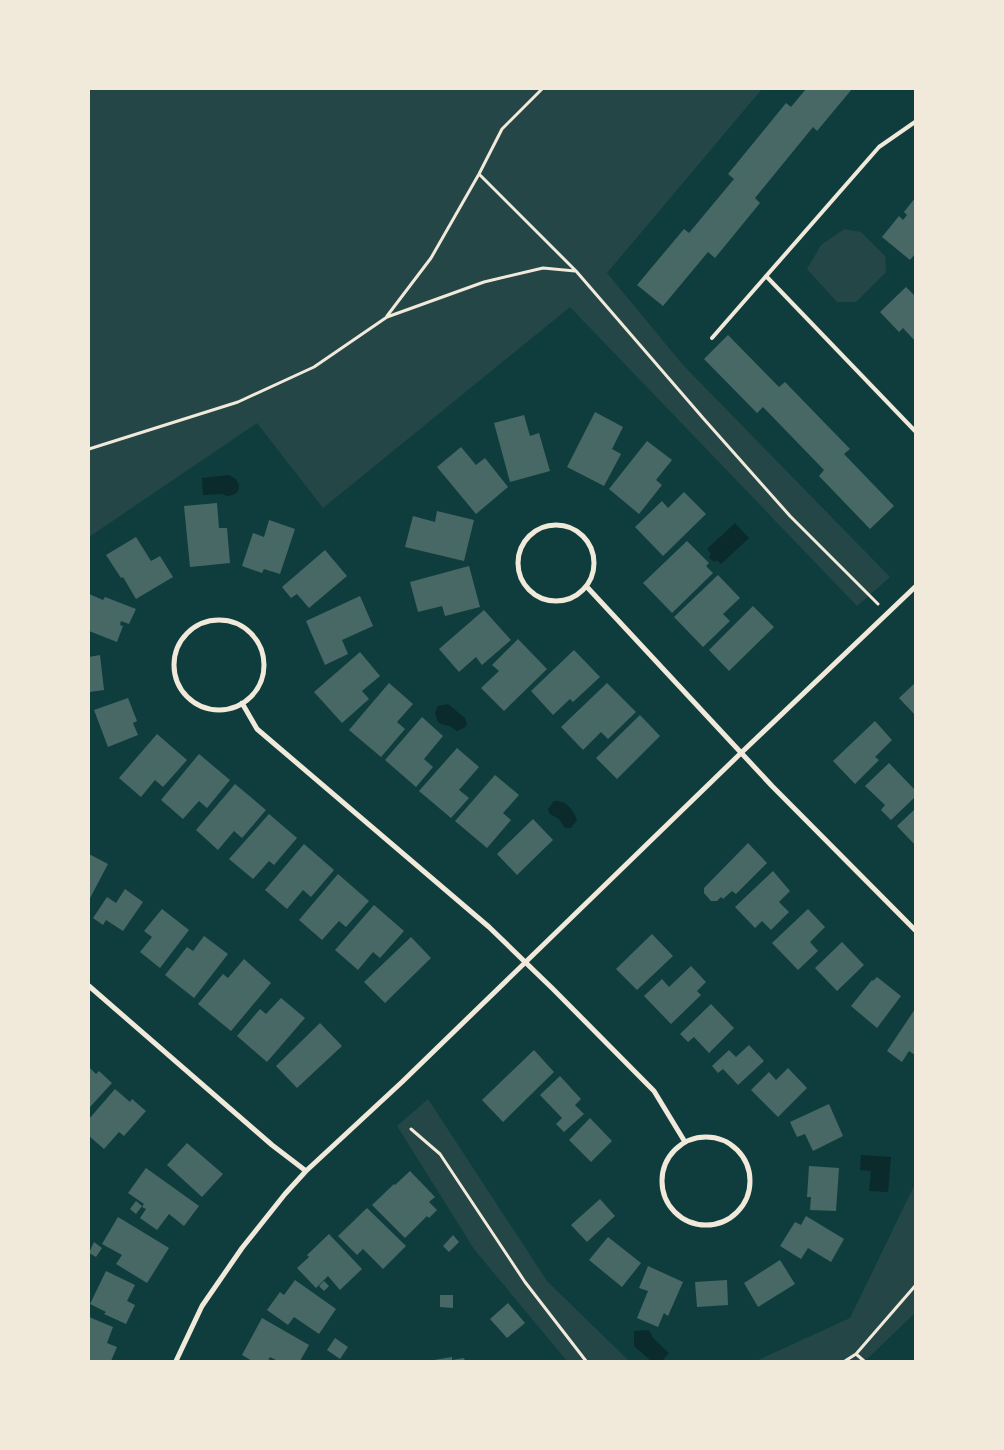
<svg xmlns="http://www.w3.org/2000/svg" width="1004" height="1450" font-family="'Varela Round',sans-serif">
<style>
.green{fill:#244646}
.water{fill:#0a2a2b}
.building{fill:#486865}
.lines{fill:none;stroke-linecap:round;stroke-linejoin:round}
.path{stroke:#f1e9da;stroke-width:3}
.service{stroke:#f1e9da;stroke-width:4}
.minor{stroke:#f1e9da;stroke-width:5}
</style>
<rect width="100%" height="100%" fill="#0f3d3e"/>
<!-- green -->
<path class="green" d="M89 89H762L607 273 683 365 890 577 857 606 570 307 323 508 257 423 89 537Z
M844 229 861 232 885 256 886 272 856 302H837L807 269 821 245Z
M428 1099 547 1281 629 1361H567L474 1249 397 1126Z
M915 1184V1313L865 1361H756L850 1318Z"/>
<!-- water -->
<path class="water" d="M229 475 236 479 239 485C239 493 235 495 227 496L222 494 203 495 202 478Z
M735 523 749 538 721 564 717 560 714 562 709 557 711 554 707 549Z
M448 704 465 718 467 724 464 728 457 731C448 723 446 727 438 722L435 713 438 706Z
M554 801C566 800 573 809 577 820L571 828H565L559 819 550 814 548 809Z
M861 1155 891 1157 888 1192 869 1191 871 1171 860 1170Z
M649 1330 653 1338 669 1353 662 1361H651L634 1346V1331Z"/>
<!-- building -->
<path class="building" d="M806 89H852L817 131 813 127 755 198 760 203 715 258 708 252 663 306 637 285 684 229 689 233 734 179 728 174 786 103 791 107Z
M915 198V254L910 260 882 237 899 216 903 220 907 215 904 212Z
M906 287 915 296V341L903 328 899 332 880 312Z
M728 335 779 387 785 382 850 449 844 454 894 506 870 529 819 476 824 470 763 407 757 413 704 359Z
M595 412 623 427 612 449 621 454 604 486 567 467Z
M524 415 530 436 539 433 550 471 510 482 494 423Z
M647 441 672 460 656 480 662 485 639 514 609 489Z
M461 447 476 465 485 458 508 487 476 514 437 467Z
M684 492 706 514 663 556 635 527 662 501 668 508Z
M217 503 219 528H227L230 563 190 567 184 506Z
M437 511 474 520 464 561 405 547 413 516 435 522Z
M269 520 295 529 280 574 264 569 262 573 242 566 253 533 264 537Z
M136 537 151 561 160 556 173 577 136 599 123 577 121 578 106 555Z
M687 541 709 563 706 566 713 573 672 613 643 583Z
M325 550 347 576 309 608 297 594 291 598 282 587Z
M469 566 480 607 445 616 442 606 418 612 410 582Z
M718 575 740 598 723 614 730 621 703 647 674 617Z
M89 594 103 600 105 597 136 609 129 624 121 621 120 625 123 626 117 642 89 631Z
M360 596 373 626 342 640 348 654 325 665 306 621Z
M753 606 774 627 729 671 709 650Z
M484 610 511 640 482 665 476 657 459 672 439 649Z
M518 639 547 669 504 711 481 688 499 671 492 665Z
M574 650 600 677 573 702 570 699 553 715 531 691Z
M360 652 380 676 362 691 369 699 342 723 314 692Z
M100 655 104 690 89 692V657Z
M389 683 413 704 397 722 405 729 381 757 349 730Z
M607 683 636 712 608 739 601 732 583 750 561 727Z
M915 683V715L899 698Z
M128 698 137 721 133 723 138 735 108 747 94 710Z
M640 715 660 736 617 779 596 758Z
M422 717 443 736 424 759 433 767 416 787 385 760Z
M875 721 892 740 875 757 879 760 855 784 833 761Z
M157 734 187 760 163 787 155 780 141 797 119 778Z
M457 748 479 767 459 790 469 798 451 818 419 791Z
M199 754 230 780 207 808 199 801 183 819 161 800Z
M889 763 915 790V797L891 820 881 810 885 805 865 786Z
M495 775 519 795 503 813 511 820 487 848 455 821Z
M235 784 266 810 242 838 234 831 218 850 196 830Z
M915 809V845L897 826Z
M269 814 297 838 274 865 269 861 253 879 229 859Z
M533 819 553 840 517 875 497 854Z
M748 843 767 863 736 894 732 891 723 899 721 897 717 901H711L704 893V888Z
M304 844 334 870 311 897 303 890 287 909 265 890Z
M89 854 108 864 89 900Z
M773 871 790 891 779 902 789 912 771 930 762 921 755 928 735 907Z
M338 874 369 901 346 927 339 921 322 940 299 920Z
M125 889 143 902 123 931 106 920 103 925 93 918 107 897 116 903Z
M374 905 404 931 380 958 373 952 358 970 335 950Z
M162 909 189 930 160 968 140 952 152 937 144 931Z
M808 909 825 927 810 942 818 951 798 970 772 943Z
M652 934 673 956 637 990 616 969Z
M204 936 228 954 194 998 165 975 187 947 193 951Z
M411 937 431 958 385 1003 364 982Z
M842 942 864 965 837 991 815 968Z
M244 959 271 983 231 1031 198 1004 223 974 228 978Z
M691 966 706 982 697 991 701 995 671 1024 644 996 662 979 669 987Z
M877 977 901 996 877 1028 851 1006 872 980 873 981Z
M281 998 305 1018 267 1062 237 1036 260 1009 266 1014Z
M711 1004 734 1028 709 1053 694 1037 688 1042 680 1034Z
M915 1009V1055L909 1051 902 1062 887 1051Z
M320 1023 342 1046 297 1088 276 1066Z
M749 1045 764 1061 738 1085 723 1069 718 1073 712 1066 729 1050 736 1057Z
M534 1050 554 1072 503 1122 482 1100Z
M89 1067 96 1074 99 1071 112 1083 90 1107 89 1106Z
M788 1068 807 1088 778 1117 751 1090 769 1072 776 1080Z
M560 1076 581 1099 575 1105 584 1114 564 1132 556 1124 562 1118 540 1095Z
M115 1089 130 1102 132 1099 146 1111 124 1136 119 1132 104 1149 89 1136V1119Z
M829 1104 843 1136 813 1151 805 1134 797 1137 790 1122Z
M590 1118 612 1141 591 1162 569 1140Z
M187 1143 223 1174 202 1197 167 1165Z
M809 1166 839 1168 836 1211 810 1210 811 1197H807Z
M146 1168 199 1206 184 1226 169 1214 157 1230 140 1218 146 1209 142 1207 144 1204 128 1193Z
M410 1171 435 1197 429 1202 437 1210 429 1218 427 1216 405 1238 372 1205 394 1184 395 1185Z
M600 1199 615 1216 587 1242 571 1225Z
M136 1201 142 1206 136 1214 130 1209Z
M367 1208 406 1246 383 1269 363 1249 357 1255 338 1236Z
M806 1216 844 1239 831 1262 808 1248 801 1259 780 1246 795 1222 801 1225Z
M118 1217 169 1248 147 1283 116 1264 122 1255 102 1244Z
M329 1234 362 1269 340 1290 328 1276 316 1288 297 1268 309 1257 307 1255Z
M453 1235 459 1242 449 1252 443 1246Z
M608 1237 641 1263 622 1287 589 1260Z
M94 1242 102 1248 96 1257 89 1253Z
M780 1260 795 1284 758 1307 744 1283Z
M648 1266 683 1282 668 1316 664 1313 658 1327 637 1318 648 1291 639 1288Z
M106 1271 135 1285 127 1301 135 1305 126 1324 104 1314 106 1312 90 1304Z
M295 1280 336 1309 319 1334 294 1317 288 1325 267 1310 280 1292 284 1295Z
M727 1280 728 1305 697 1307 695 1282Z
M324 1281 329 1286 324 1291 319 1286Z
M440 1295H453V1308L440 1307Z
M508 1303 525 1323 507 1338 490 1319Z
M89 1317 113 1327 107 1343 117 1347 111 1361H89Z
M262 1318 309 1345 300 1361H278L270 1357 268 1361H252L242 1355Z
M335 1338 348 1347 340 1359 327 1350Z
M452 1357V1360L464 1358 465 1361H428Z"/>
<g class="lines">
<!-- path -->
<path class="path" d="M479 174 576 271 703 418 790 516 878 604
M387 316 431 258 479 174 502 129 542 89
M89 449 238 402 314 367 387 317 484 282 543 268 575 271
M411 1129 440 1154 525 1282 586 1361
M856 1354 864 1361
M845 1361 856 1354 915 1286"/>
<!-- service -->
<path class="service" d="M766 276 915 431
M712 338 879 147 915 122"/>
<!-- minor -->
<path class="minor" d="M518 563a38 38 0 1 1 76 0a38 38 0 1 1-76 0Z
M587 587 772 786 915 930
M174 665a45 45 0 1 1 90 0a45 45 0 1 1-90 0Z
M242 703 257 729 489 927 553 989 654 1091 685 1142
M89 986 272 1145 306 1171
M662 1181a44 44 0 1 1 88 0a44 44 0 1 1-88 0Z
M176 1361 202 1306 242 1248 285 1194 306 1171 402 1082 741 753 915 587"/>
</g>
<!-- border -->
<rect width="1004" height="1450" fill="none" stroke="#f1e9da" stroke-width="180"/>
</svg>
